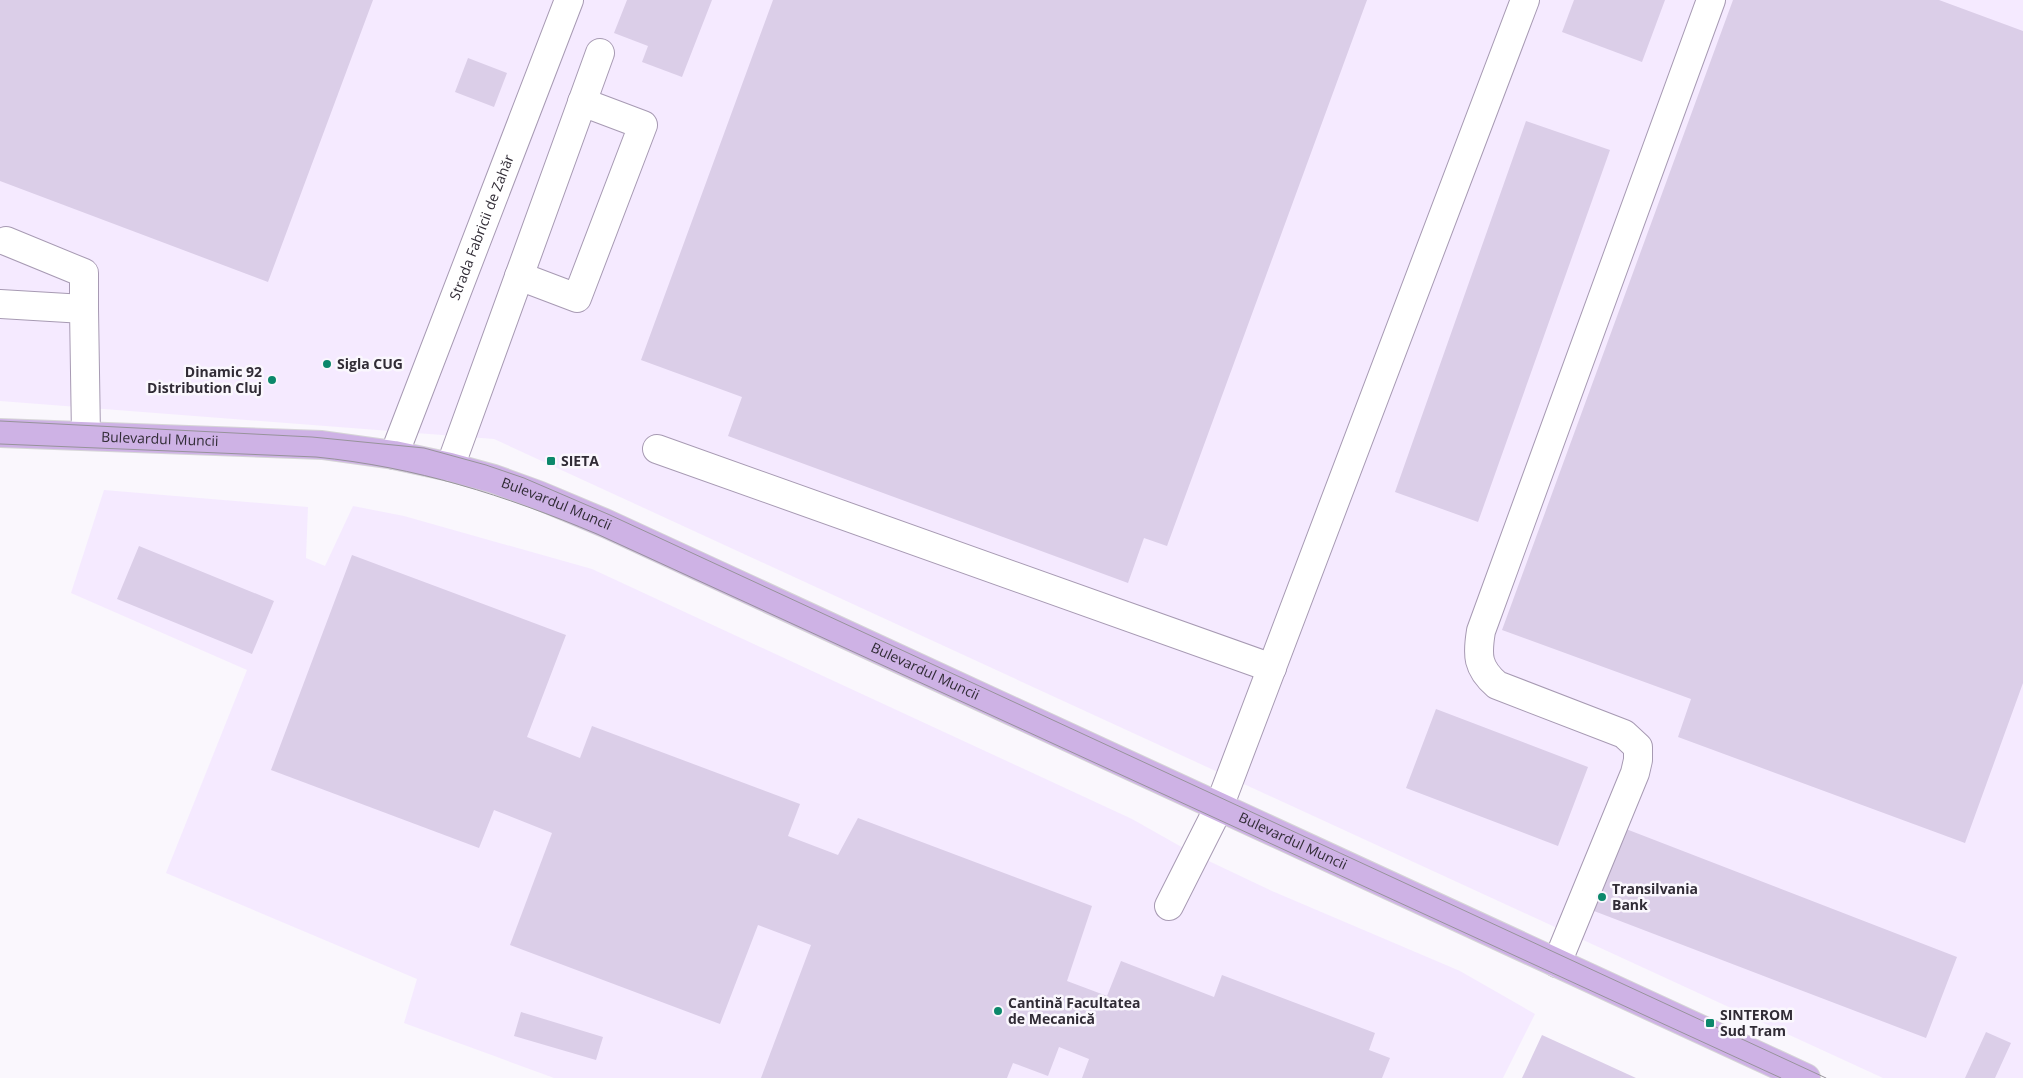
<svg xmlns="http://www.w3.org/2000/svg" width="2023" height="1078" font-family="'Open Sans',sans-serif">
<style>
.built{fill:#f5eaff}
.building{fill:#dbcee8}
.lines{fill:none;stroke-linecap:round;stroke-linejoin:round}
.minor-casing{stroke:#a79ab3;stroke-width:30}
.major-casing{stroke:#d6d5d7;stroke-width:30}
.minor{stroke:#fff;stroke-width:28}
.major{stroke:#ceb2e5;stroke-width:28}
.tram{stroke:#97939b;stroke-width:1}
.poi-dot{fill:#0b886b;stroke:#faf7fd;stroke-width:2}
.labels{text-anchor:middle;stroke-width:5;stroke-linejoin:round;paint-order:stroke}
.street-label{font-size:14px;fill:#312c36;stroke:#faf7fd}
.poi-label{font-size:14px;font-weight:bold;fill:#312c36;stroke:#faf7fd;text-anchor:start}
</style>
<rect width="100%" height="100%" fill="#faf7fd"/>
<!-- built -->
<path class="built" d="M0 0H2023V1078H1883L494 439 0 401Z
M104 490 308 507 306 558 325 566 353 506 404 516 592 569 1132 819 1194 854 1272 891 1460 971 1535 1014 1503 1078H554L404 1023 417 979 166 873 247 670 71 593Z"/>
<!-- building -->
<path class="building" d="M0 0H373L268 282 0 181Z
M627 0H712L682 77 642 62 648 46 614 33Z
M773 0H1367L1167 546 1144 538 1128 583 728 436 742 397 641 360Z
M1574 0H1665L1642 62 1562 32Z
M1733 0H1939L2023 31V683L1965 843 1678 737 1691 699 1502 630Z
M468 58 507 73 494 107 455 92Z
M1526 121 1610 150 1478 522 1395 492Z
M139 546 274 601 252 654 117 599Z
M352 555 566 635 527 737 580 758 592 726 800 804 788 836 838 855 858 818 1092 906 1067 981 1107 996 1121 961 1214 997 1222 975 1375 1033 1369 1050 1390 1058 1382 1078H1082L1089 1059 1059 1047 1048 1076 1013 1063 1007 1078H761L811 945 758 925 720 1024 510 945 552 833 494 810 479 848 271 770Z
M1436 709 1588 767 1558 846 1406 788Z
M1626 829 1957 957 1926 1038 1594 911Z
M521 1012 603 1037 596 1060 514 1036Z
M1986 1032 2011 1043 1995 1078H1965Z
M1542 1035 1636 1078H1522Z"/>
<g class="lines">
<!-- minor casing -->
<g class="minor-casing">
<g id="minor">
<path d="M6 241 84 273V309"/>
<path d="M519 276 577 298 643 125 582 102"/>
<path d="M0 304 84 309 86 436"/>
<path d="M657 449 1272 668"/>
<path id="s1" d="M394 455 569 0"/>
<path d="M450 467 600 53"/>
<path d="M1169 906 1219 807 1525 0"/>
<path d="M1557 963 1635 773 1638 760V747L1624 734 1497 685C1477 668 1477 655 1481 631L1711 0"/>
</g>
</g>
<!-- major casing -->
<g class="major-casing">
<g id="major">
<path id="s2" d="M0 433 322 445 394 455 450 467 494 479 538 495 607 524 1806 1078"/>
</g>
</g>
<!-- minor -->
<use href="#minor" class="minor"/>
<!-- major -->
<use href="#major" class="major"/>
<!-- tram -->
<path class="tram" d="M0 421 312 437 424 448 486 465 524 478 610 515 1826 1078
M0 444 316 457C416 467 504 495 597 534L1781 1078"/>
</g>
<!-- markers -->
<g class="poi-dot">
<circle cx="327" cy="364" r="5"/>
<circle cx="272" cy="380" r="5"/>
<rect x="546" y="456" width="10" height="10" rx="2.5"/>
<circle cx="1602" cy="897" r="5"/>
<circle cx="998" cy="1011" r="5"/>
<rect x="1705" y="1018" width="10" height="10" rx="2.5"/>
</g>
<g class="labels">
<!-- street labels -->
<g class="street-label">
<text dy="5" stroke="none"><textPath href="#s1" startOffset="244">Strada Fabricii de Zahăr</textPath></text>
<text dy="5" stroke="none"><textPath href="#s2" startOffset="160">Bulevardul Muncii</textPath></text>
<text dy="5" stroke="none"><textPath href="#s2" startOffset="565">Bulevardul Muncii</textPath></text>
<text dy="5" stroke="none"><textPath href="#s2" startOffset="970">Bulevardul Muncii</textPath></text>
<text dy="5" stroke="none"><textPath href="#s2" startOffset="1375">Bulevardul Muncii</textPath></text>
</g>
<!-- poi labels -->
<g class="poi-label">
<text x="337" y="369">Sigla CUG</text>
<text x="262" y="377" text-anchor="end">Dinamic 92<tspan x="262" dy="16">Distribution Cluj</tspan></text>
<text x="561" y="466">SIETA</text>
<text x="1612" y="894">Transilvania<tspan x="1612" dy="16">Bank</tspan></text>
<text x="1008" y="1008">Cantină Facultatea<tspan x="1008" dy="16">de Mecanică</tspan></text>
<text x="1720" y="1020">SINTEROM<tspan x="1720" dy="16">Sud Tram</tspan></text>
</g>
</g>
</svg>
